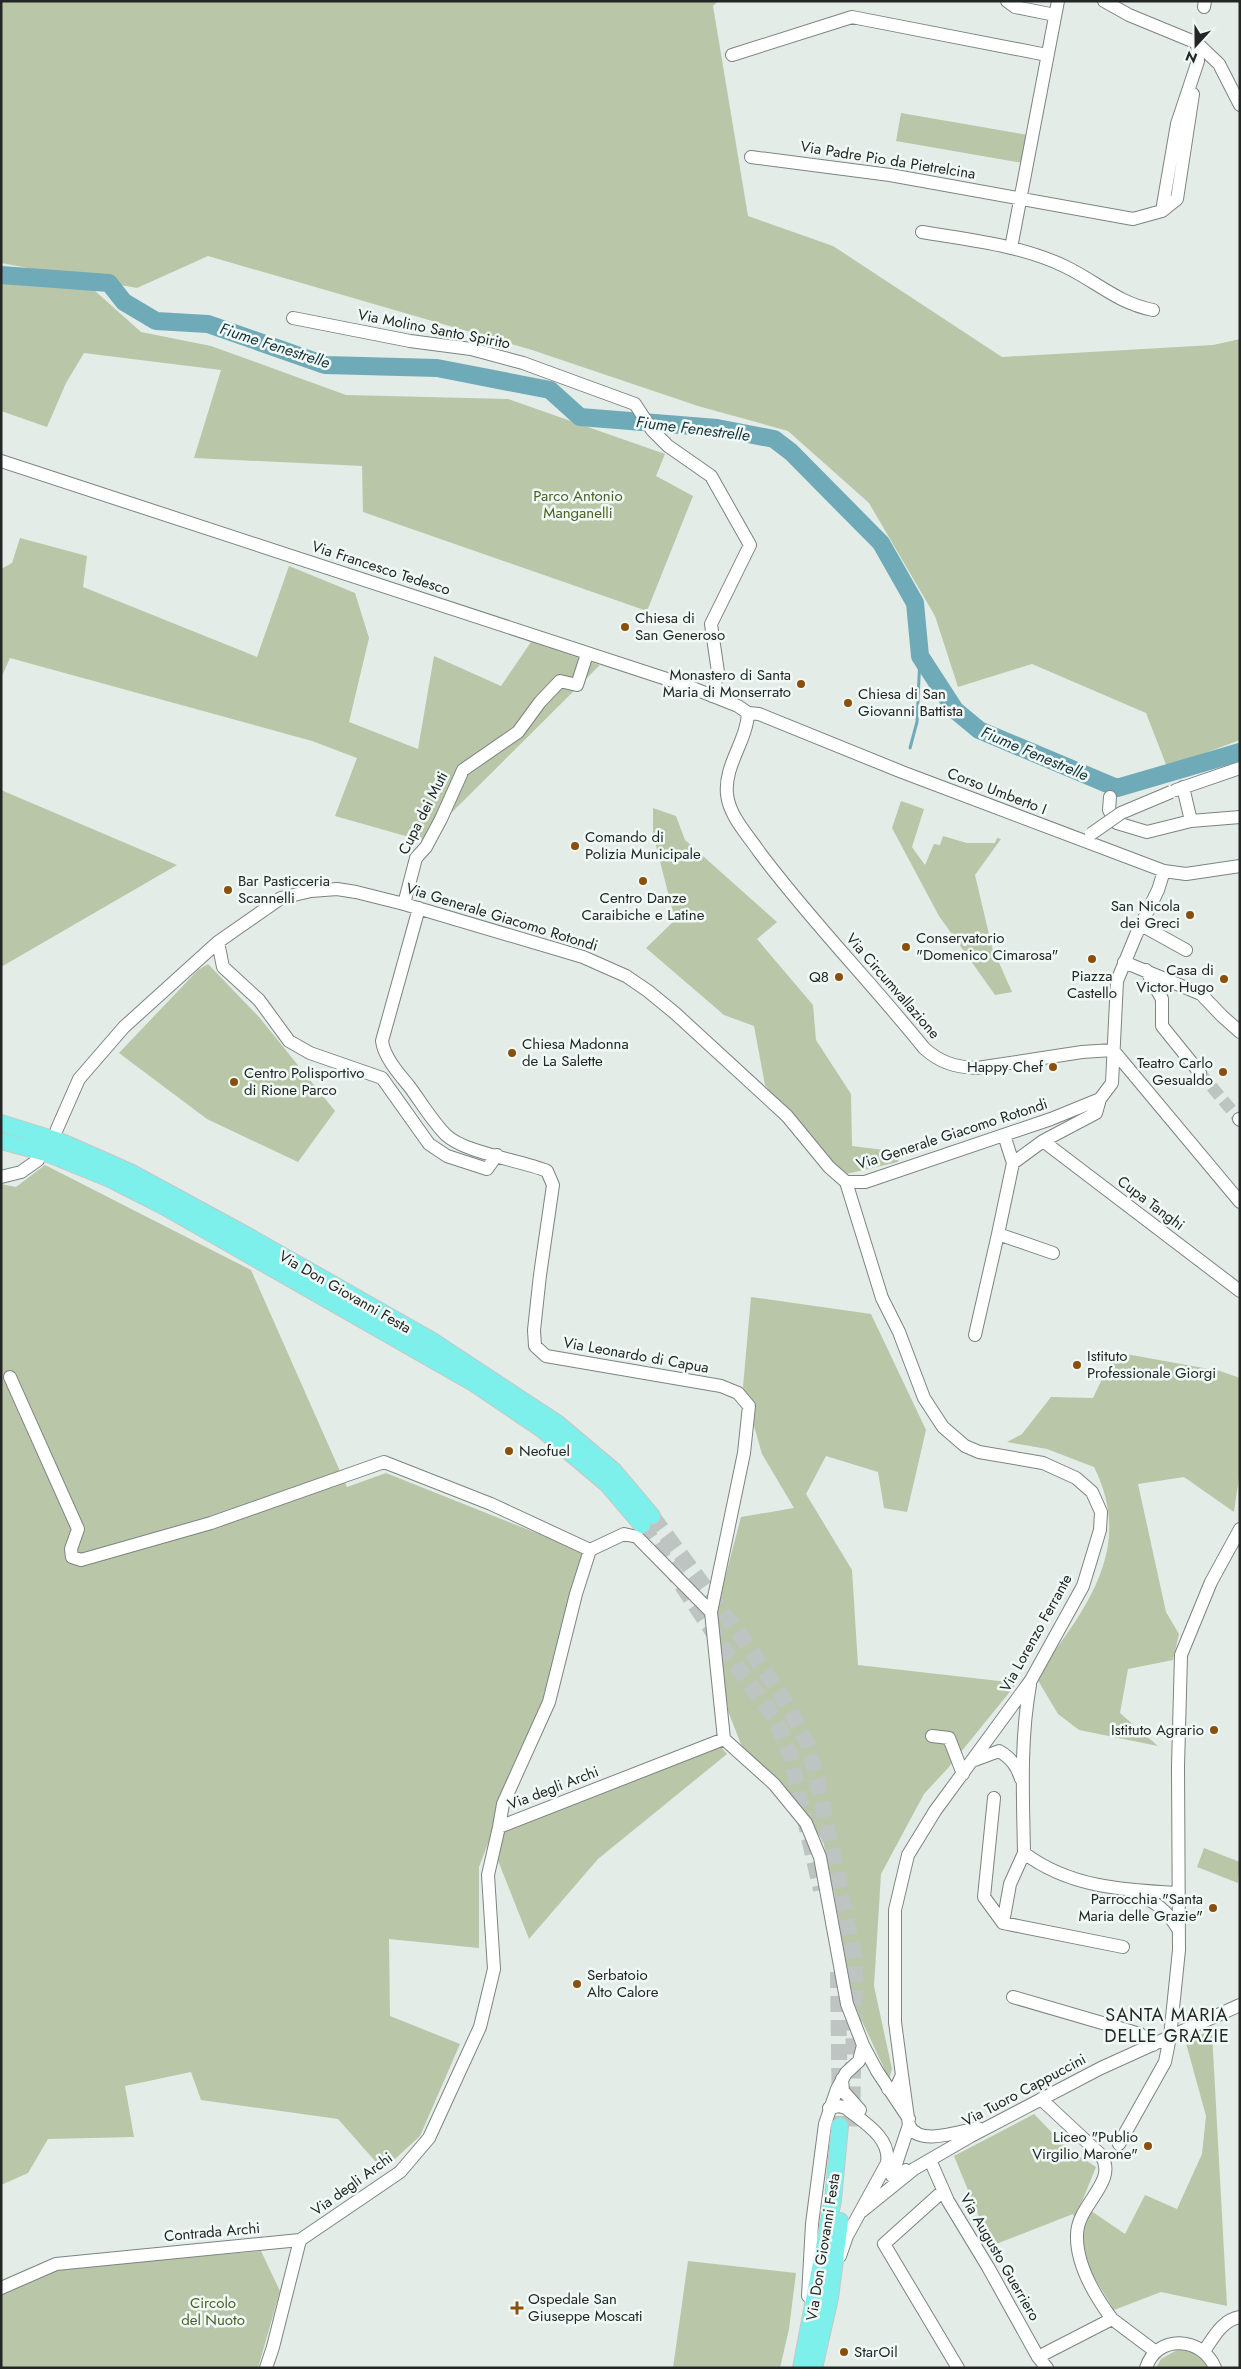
<svg xmlns="http://www.w3.org/2000/svg" width="1241" height="2369" font-family="Jost,sans-serif">
<style>
.green{fill:#b9c6a7}
.lines{fill:none;stroke-linecap:round;stroke-linejoin:round}
.stream{stroke:#6eaab7;stroke-width:3}
.river{stroke:#6eaab7;stroke-width:18}
.minor-tunnel{stroke:#bdc4c1;stroke-width:12;stroke-dasharray:12 6;stroke-linecap:butt}
.major-tunnel{stroke:#bdc4c1;stroke-width:16;stroke-dasharray:16 8;stroke-linecap:butt}
.minor-casing{stroke:#7c8480;stroke-width:14}
.major-casing{stroke:#c6c7c6;stroke-width:18}
.minor{stroke:#fff;stroke-width:12}
.major{stroke:#7df0ec;stroke-width:16}
.minor-bridge-casing{stroke:#7c8480;stroke-width:14;stroke-linecap:butt}
.minor-bridge{stroke:#fff;stroke-width:12}
.poi-dot{fill:#8b4f0c;stroke:#f1f9f6;stroke-width:2}
.labels{text-anchor:middle;stroke-width:5;stroke-linejoin:round;paint-order:stroke}
.street-label{font-size:15px;fill:#232625;stroke:#f1f9f6}
.park-label{font-size:15px;fill:#4a6120;stroke:#f1f9f6}
.poi-label{font-size:15px;fill:#232625;stroke:#f1f9f6;text-anchor:start}
.water-label{font-size:16px;font-style:italic;fill:#143339;stroke:#f1f9f6}
.quarter-label{font-size:18px;letter-spacing:1px;fill:#232625;stroke:#f1f9f6}
</style>
<rect width="100%" height="100%" fill="#e4ece8"/>
<!-- green -->
<path class="green" d="M1 1H718L713 6 748 216 833 246 1002 357 1213 345 1240 339V740L1167 767 1146 713 1032 664 958 687 935 616 869 503 788 431 698 406 532 350 208 256 137 288 1 263Z
M901 113 1028 135 1023 163 896 141Z
M1 283 94 290 141 332 211 346 346 395 508 399 665 454 656 476 693 496 647 611 363 512 362 466 194 458 221 370 84 353 66 383 47 427 1 411Z
M20 538 87 556 83 587 257 657 289 566 355 593 369 638 349 722 418 749 434 656 501 686 531 642 600 665 423 841 335 816 357 758 312 741 10 658 1 678V569L12 563Z
M1 790 177 865 1 967Z
M901 801 924 809 912 847 925 865 934 844 940 845 943 836 967 843H995L997 838 1001 839 975 875 992 947 1012 992 995 995 939 916 892 828Z
M653 808 676 816 685 840 777 922 757 939 813 1005 816 1040 851 1094 852 1146 900 1152 898 1162 842 1175 765 1085 754 1026 724 1015 646 948 675 920 653 834Z
M208 964 259 1017 335 1111 298 1162 207 1119 119 1053 198 970Z
M45 1165 251 1270 347 1487 386 1473 584 1552 543 1698 479 1867V1948L389 1939 390 2016 460 2044 420 2136 383 2170 338 2119 201 2100 191 2072 125 2086 134 2137 48 2139 28 2173 1 2185V1184L16 1187Z
M751 1297 871 1314 926 1430 907 1512 884 1508 878 1472 826 1456 806 1494 852 1570 858 1665 1017 1683 948 1768 924 1794 881 1874 874 1986 892 2069 889 2079 848 1991 837 1907 823 1841 794 1801 742 1747 728 1711 715 1616 741 1517 794 1508 762 1454 743 1387Z
M1115 1352 1220 1371 1240 1378V1470L1234 1512 1184 1477 1138 1484 1166 1612 1179 1634 1173 1660 1128 1669 1120 1713 1158 1746 1079 1730 1058 1714 1036 1677C1083 1611 1136 1551 1094 1467L1047 1449 1007 1442 1022 1434 1051 1397 1093 1398Z
M719 1745 727 1754 598 1859 529 1939 497 1858 504 1831Z
M1204 1848 1240 1862 1238 1883 1197 1867Z
M1212 2033 1227 2306 1161 2292 1114 2310 1091 2272 1073 2214 991 2246 954 2156 1034 2114 1066 2147 1096 2167 1081 2204 1125 2234 1145 2195 1177 2209 1202 2154 1206 2116 1184 2036Z
M261 2251 280 2291 258 2368H1V2294L60 2268Z
M688 2261 796 2273 789 2329 780 2368H673Z
M1177 2350C1192 2350 1200 2355 1208 2368H1156L1161 2359Z"/>
<g class="lines">
<!-- stream -->
<path class="stream" d="M910 748 917 722 920 656"/>
<!-- river -->
<path class="river" d="M1 275 109 283 124 302 156 321 208 324 325 365 437 368 550 390 580 417 717 428 774 439 791 452 881 543 915 603 920 656 955 710 979 730 1117 788 1240 752"/>
<!-- minor-tunnel -->
<path class="minor-tunnel" d="M1200 1073 1239 1119"/>
<!-- major-tunnel -->
<path class="major-tunnel" d="M652 1516 743 1639 789 1707 807 1743 817 1779 855 1959 852 2127
M642 1525 727 1653 776 1720 790 1755 821 1890
M838 1972 840 2126"/>
<!-- minor casing -->
<g class="minor-casing">
<path id="minor" d="M1007 1 1015 7 1055 15
M1104 1 1129 15 1197 43 1219 64 1240 105
M1204 7 1205 1
M732 55 852 17 1047 55
M751 157 890 175 1133 219 1162 211 1177 124 1198 61 1197 43
M1162 211 1177 199 1193 94
M922 232C969 240 1020 245 1064 266 1096 281 1117 303 1153 310
M1011 248 1058 1
M293 318 410 341 471 349 523 363 635 404 652 430 668 446 711 476 750 545 711 624 718 672 712 696
M1 461 685 685 738 706 748 713
M748 713C747 741 724 765 727 794 729 816 748 835 760 853 811 921 871 982 924 1048 940 1063 956 1067 977 1068L1082 1052 1113 1050
M748 713 759 714 902 772 1164 871 1186 874 1240 866
M1176 790 1240 768
M1110 797 1109 810 1117 823 1147 832 1191 821 1183 787
M1191 821 1240 817
M404 904 416 858 426 847 441 819 463 770 518 732 540 702 560 681 577 685 587 654
M419 908 382 1041C384 1057 399 1074 409 1086 421 1102 432 1121 446 1135 465 1153 520 1160 547 1171L553 1185 540 1275 534 1330 535 1346 546 1356 721 1386 738 1393 749 1406 744 1453 711 1612
M1141 925 1186 950
M218 942 223 967 259 1000 289 1041 310 1053 382 1078 429 1144 447 1156 487 1169 497 1155
M1124 962 1201 994 1222 1016 1240 1032
M1146 970 1162 999V1026L1200 1073
M1113 1050 1240 1202
M1239 1119 1240 1120
M57 1129 79 1079 124 1027 218 942 281 898 311 891 337 889 356 892 404 904 583 957 626 976 648 991 676 1014 787 1116 829 1167 846 1182H865L1051 1119 1100 1099 1112 1083 1117 981 1136 935 1158 890 1164 871
M1004 1135 1013 1163 998 1234 1053 1253
M1043 1141 1240 1291
M1013 1163 1043 1141 1096 1113 1100 1099
M1 1177 21 1172 38 1160
M846 1182 882 1298 899 1332 924 1398 943 1427 965 1446 979 1452 1043 1463 1076 1478 1092 1492 1101 1512 1100 1530 1083 1586 1031 1680 935 1811 908 1855 895 1910V2022L902 2075 896 2088 888 2089
M975 1335 998 1234
M10 1377 78 1529 71 1549 72 1557 81 1560 211 1523 384 1462 491 1504 590 1550
M1030 1685C1020 1740 1023 1797 1024 1853 1069 1887 1122 1890 1177 1893
M932 1736 949 1738 963 1774
M724 1739 774 1784 806 1823 820 1857 847 2004 863 2045
M975 1760 999 1751C1011 1758 1017 1766 1021 1779
M994 1798 984 1897 1003 1923
M499 1827 503 1804 549 1702 576 1594 590 1550 624 1534 637 1537 711 1612 724 1739
M1024 1853 1010 1884 1003 1923 1123 1947
M1137 1895C1156 1901 1168 1912 1178 1929
M1013 1997 1140 2034 1153 2045
M902 2075 909 2125 892 2176 895 2177 906 2170
M842 2079 843 2091 860 2110
M1041 2099 1101 2155C1119 2182 1077 2204 1077 2235 1076 2265 1095 2296 1112 2319
M829 2108 839 2106 846 2108C863 2122 891 2137 887 2163L847 2236 840 2256
M909 2125C918 2147 960 2131 978 2128
M1119 2144 1165 2062 1170 2037 1179 1950 1178 1766 1181 1655 1211 1582 1240 1529
M930 2160 948 2201 988 2267 1038 2357 1047 2368
M943 2191 884 2244 958 2368
M862 2211 914 2169 971 2136 1101 2068 1240 2005
M1 2288 56 2264 300 2240 400 2172 429 2138 480 2027 494 1969 488 1875 499 1827 724 1739
M808 2296 812 2224 825 2124 837 2089 846 2073 859 2061 863 2045 877 2071 909 2119
M1204 2351C1214 2337 1222 2320 1240 2317
M1038 2357 1112 2319 1156 2352
M266 2368 273 2347 300 2240
M1146 2368C1157 2333 1203 2337 1215 2368"/>
</g>
<!-- major casing -->
<g class="major-casing">
<path id="major" d="M1 1123 62 1142 130 1172 246 1235 431 1340 557 1423 614 1471 652 1516
M1 1141 46 1153 110 1179 165 1207 475 1384 543 1430 607 1484 642 1525
M801 2368 833 2200 840 2126
M814 2368 830 2298 840 2221"/>
</g>
<!-- minor -->
<use href="#minor" class="minor"/>
<!-- major -->
<use href="#major" class="major"/>
<!-- minor-bridge casing -->
<g class="minor-bridge-casing">
<path id="minor-bridge" d="M1091 834 1121 813 1171 792"/>
</g>
<!-- minor-bridge -->
<use href="#minor-bridge" class="minor-bridge"/>
</g>
<!-- markers -->
<g class="poi-dot">
<circle cx="625" cy="627" r="5"/>
<circle cx="801" cy="684" r="5"/>
<circle cx="848" cy="703" r="5"/>
<circle cx="575" cy="846" r="5"/>
<circle cx="643" cy="881" r="5"/>
<circle cx="228" cy="890" r="5"/>
<circle cx="1190" cy="915" r="5"/>
<circle cx="906" cy="947" r="5"/>
<circle cx="1092" cy="959" r="5"/>
<circle cx="839" cy="977" r="5"/>
<circle cx="1224" cy="979" r="5"/>
<circle cx="512" cy="1053" r="5"/>
<circle cx="1053" cy="1067" r="5"/>
<circle cx="1223" cy="1072" r="5"/>
<circle cx="234" cy="1082" r="5"/>
<circle cx="1077" cy="1365" r="5"/>
<circle cx="509" cy="1451" r="5"/>
<circle cx="1214" cy="1730" r="5"/>
<circle cx="1213" cy="1908" r="5"/>
<circle cx="577" cy="1984" r="5"/>
<circle cx="1148" cy="2146" r="5"/>
<path d="M514.5 2300.5h5v5h5v5h-5v5h-5v-5h-5v-5h5z"/>
<circle cx="844" cy="2352" r="5"/>
</g>
<g class="labels">
<!-- street labels -->
<g class="street-label">
<text transform="translate(888 160) rotate(9)" y="5">Via Padre Pio da Pietrelcina</text>
<text transform="translate(434 329) rotate(11)" y="5">Via Molino Santo Spirito</text>
<text transform="translate(381 568) rotate(18)" y="5">Via Francesco Tedesco</text>
<text transform="translate(997 791) rotate(21)" y="5">Corso Umberto I</text>
<text transform="translate(423 813) rotate(-63)" y="5">Cupa dei Muti</text>
<text transform="translate(502 917) rotate(17)" y="5">Via Generale Giacomo Rotondi</text>
<text transform="translate(893 986) rotate(49)" y="5">Via Circumvallazione</text>
<text transform="translate(952 1134) rotate(-18)" y="5">Via Generale Giacomo Rotondi</text>
<text transform="translate(1151 1203) rotate(37)" y="5">Cupa Tanghi</text>
<text transform="translate(345 1292) rotate(30)" y="5">Via Don Giovanni Festa</text>
<text transform="translate(636 1355) rotate(10)" y="5">Via Leonardo di Capua</text>
<text transform="translate(1036 1633) rotate(-61)" y="5">Via Lorenzo Ferrante</text>
<text transform="translate(553 1788) rotate(-21)" y="5">Via degli Archi</text>
<text transform="translate(1024 2090) rotate(-28)" y="5">Via Tuoro Cappuccini</text>
<text transform="translate(352 2184) rotate(-36)" y="5">Via degli Archi</text>
<text transform="translate(212 2232) rotate(-5)" y="5">Contrada Archi</text>
<text transform="translate(823 2247) rotate(-81)" y="5">Via Don Giovanni Festa</text>
<text transform="translate(1000 2257) rotate(60)" y="5">Via Augusto Guerriero</text>
</g>
<!-- park labels -->
<g class="park-label">
<text x="578" y="501">Parco Antonio<tspan x="578" dy="17">Manganelli</tspan></text>
<text x="213" y="2308">Circolo<tspan x="213" dy="17">del Nuoto</tspan></text>
</g>
<!-- poi labels -->
<g class="poi-label">
<text x="635" y="623">Chiesa di<tspan x="635" dy="17">San Generoso</tspan></text>
<text x="791" y="680" text-anchor="end">Monastero di Santa<tspan x="791" dy="17">Maria di Monserrato</tspan></text>
<text x="858" y="699">Chiesa di San<tspan x="858" dy="17">Giovanni Battista</tspan></text>
<text x="585" y="842">Comando di<tspan x="585" dy="17">Polizia Municipale</tspan></text>
<text x="238" y="886">Bar Pasticceria<tspan x="238" dy="17">Scannelli</tspan></text>
<text x="643" y="903" text-anchor="middle">Centro Danze<tspan x="643" dy="17">Caraibiche e Latine</tspan></text>
<text x="1180" y="911" text-anchor="end">San Nicola<tspan x="1180" dy="17">dei Greci</tspan></text>
<text x="916" y="943">Conservatorio<tspan x="916" dy="17">"Domenico Cimarosa"</tspan></text>
<text x="1214" y="975" text-anchor="end">Casa di<tspan x="1214" dy="17">Victor Hugo</tspan></text>
<text x="1092" y="981" text-anchor="middle">Piazza<tspan x="1092" dy="17">Castello</tspan></text>
<text x="829" y="982" text-anchor="end">Q8</text>
<text x="522" y="1049">Chiesa Madonna<tspan x="522" dy="17">de La Salette</tspan></text>
<text x="1213" y="1068" text-anchor="end">Teatro Carlo<tspan x="1213" dy="17">Gesualdo</tspan></text>
<text x="1043" y="1072" text-anchor="end">Happy Chef</text>
<text x="244" y="1078">Centro Polisportivo<tspan x="244" dy="17">di Rione Parco</tspan></text>
<text x="1087" y="1361">Istituto<tspan x="1087" dy="17">Professionale Giorgi</tspan></text>
<text x="519" y="1456">Neofuel</text>
<text x="1204" y="1735" text-anchor="end">Istituto Agrario</text>
<text x="1203" y="1904" text-anchor="end">Parrocchia "Santa<tspan x="1203" dy="17">Maria delle Grazie"</tspan></text>
<text x="587" y="1980">Serbatoio<tspan x="587" dy="17">Alto Calore</tspan></text>
<text x="1138" y="2142" text-anchor="end">Liceo "Publio<tspan x="1138" dy="17">Virgilio Marone"</tspan></text>
<text x="528" y="2304">Ospedale San<tspan x="528" dy="17">Giuseppe Moscati</tspan></text>
<text x="854" y="2357">StarOil</text>
</g>
<!-- water labels -->
<g class="water-label">
<text transform="translate(275 345) rotate(18)" y="6">Fiume Fenestrelle</text>
<text transform="translate(693 428) rotate(7)" y="6">Fiume Fenestrelle</text>
<text transform="translate(1035 753) rotate(23)" y="6">Fiume Fenestrelle</text>
</g>
<!-- quarter labels -->
<g class="quarter-label">
<text x="1167" y="2021">SANTA MARIA<tspan x="1167" dy="21">DELLE GRAZIE</tspan></text>
</g>
</g>
<!-- border -->
<rect width="1241" height="2369" fill="none" stroke="#232625" stroke-width="5"/>
<!-- north arrow -->
<g transform="translate(1196 45) rotate(201)" stroke="#f1f9f6" stroke-width="4" paint-order="stroke">
<path d="M0-4L9 19L0 12L-9 19Z" fill="#232625"/>
<text y="-8" font-size="14" font-weight="bold" text-anchor="middle" fill="#232625">N</text>
</g>
</svg>
